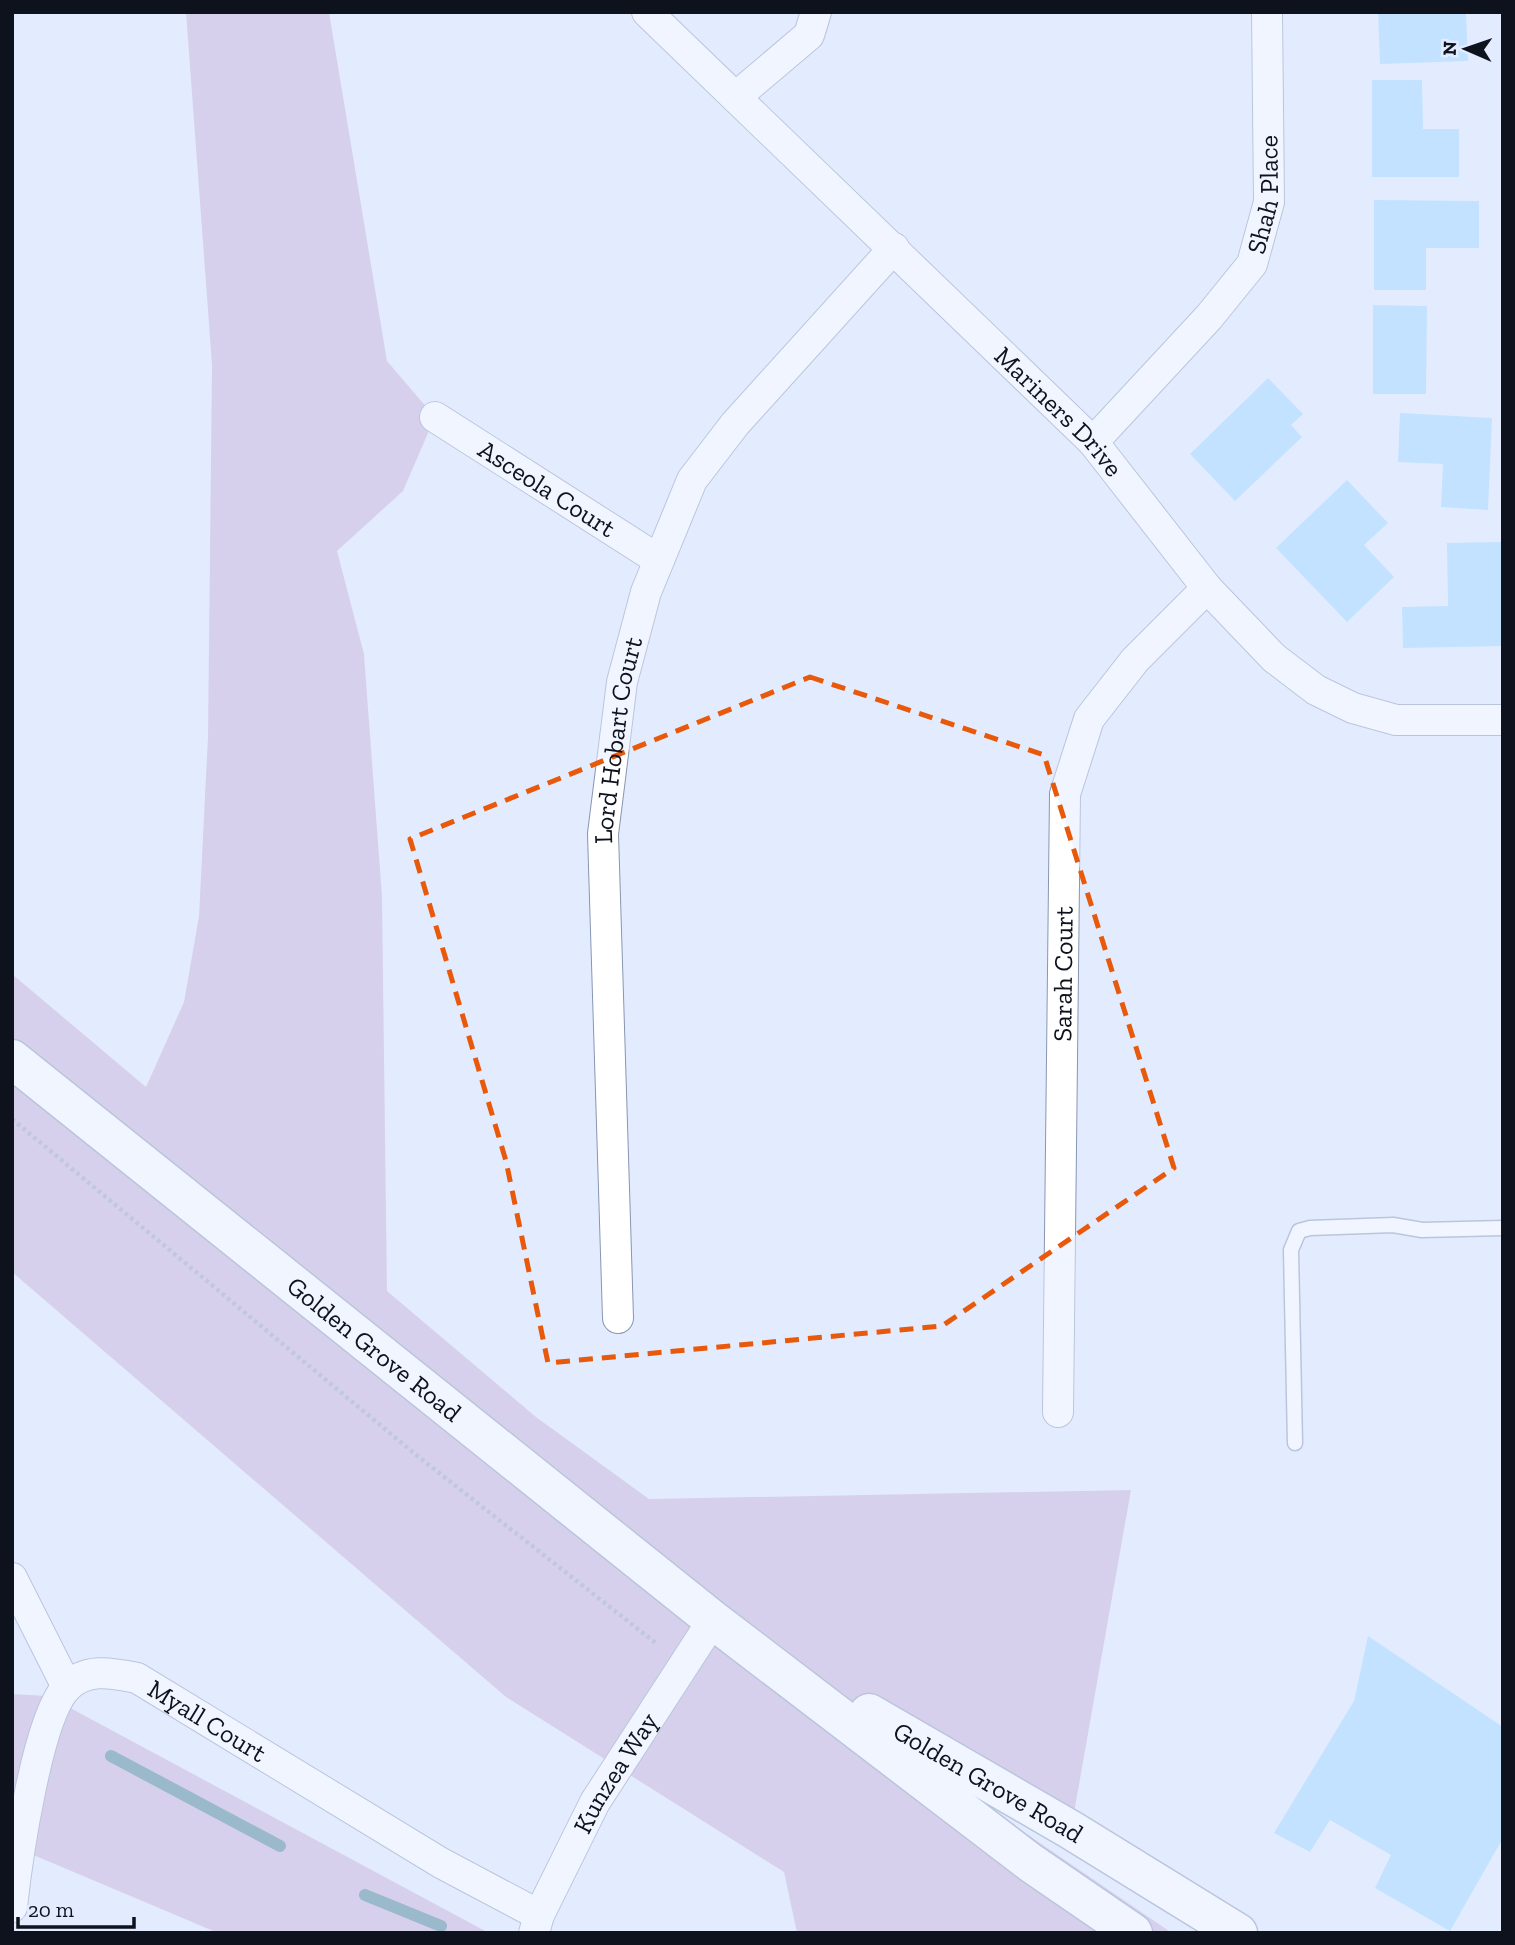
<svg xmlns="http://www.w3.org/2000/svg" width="1515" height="1945" font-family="'Zilla Slab',serif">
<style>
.green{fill:#c7aed6}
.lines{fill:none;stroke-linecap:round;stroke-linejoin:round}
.stream{stroke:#427b8b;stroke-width:12}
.building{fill:#9bd5fe}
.service-casing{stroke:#8896b3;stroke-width:17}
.minor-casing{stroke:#8896b3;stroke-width:32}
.secondary-casing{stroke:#8896b3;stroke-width:41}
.path{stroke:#949cac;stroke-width:4.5;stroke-dasharray:3.5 3.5;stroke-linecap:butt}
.service{stroke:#fff;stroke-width:14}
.minor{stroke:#fff;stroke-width:30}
.secondary{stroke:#fff;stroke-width:38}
.marked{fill:none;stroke:#e8590c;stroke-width:5;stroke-dasharray:14 9;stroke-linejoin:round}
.labels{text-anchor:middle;stroke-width:5;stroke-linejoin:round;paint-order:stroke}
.street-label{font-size:26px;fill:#0d121c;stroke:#e3ecff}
</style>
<rect width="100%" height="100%" fill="#e3ecff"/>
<!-- green -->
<path class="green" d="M186 12H329L387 361 435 417 403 491 337 551 364 654 382 896 387 1291 536 1417 649 1499 1131 1490 1071 1830 748 1644 1172 1933H797L784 1872 506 1697 12 1272V974L146 1087 184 1002 199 916 208 736 212 365Z
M12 1694 48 1696 489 1933H218L12 1846Z"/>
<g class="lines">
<!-- stream -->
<path class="stream" d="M111 1756 280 1846
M365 1895 441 1926"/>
</g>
<!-- building -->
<path class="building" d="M1378 12H1466L1468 61 1380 64Z
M1372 80H1422L1423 129H1459V177H1372Z
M1374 200 1479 201V248H1426V290H1374Z
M1373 305 1427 306 1426 394H1373Z
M1268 378 1303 414 1291 425 1302 437 1235 501 1190 454Z
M1400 413 1492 418 1488 510 1441 507 1443 464 1398 462Z
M1347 480 1388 523 1364 545 1394 577 1347 622 1276 548Z
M1501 542 1503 646 1403 648 1402 607 1448 606 1447 543Z
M1368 1636 1503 1727V1838L1450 1931 1375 1888 1391 1855 1330 1820 1310 1852 1274 1833 1354 1701Z"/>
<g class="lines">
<!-- service casing -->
<g class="service-casing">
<path id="service" d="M1295 1443 1291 1250 1299 1231 1310 1228 1393 1225 1422 1230 1503 1228"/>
</g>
<!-- minor casing -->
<g class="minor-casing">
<g id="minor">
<path id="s1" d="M647 12 1093 442 1207 588 1274 658 1316 690 1353 708 1396 720H1503"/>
<path d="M737 96 809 35 816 12"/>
<path id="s2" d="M435 417 659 560"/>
<path id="s3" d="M1093 442 1209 317 1252 264 1269 202 1267 12"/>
<path id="s4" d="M618 1318 603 834 622 682 646 592 692 480 735 424 894 248"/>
<path id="s5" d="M1058 1412 1065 794 1089 719 1135 660 1207 588"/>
<path d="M12 1578 67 1687"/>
<path id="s6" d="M12 1907C17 1860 37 1720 66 1688 86 1667 112 1673 137 1678L441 1863 539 1915"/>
<path id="s7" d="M534 1933 539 1915 595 1802 713 1620"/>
</g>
</g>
<!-- secondary casing -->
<g class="secondary-casing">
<g id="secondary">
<path id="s8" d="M12 1059 713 1620 1031 1863 1133 1933"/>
<path id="s9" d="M869 1713 1071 1830 1238 1933"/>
</g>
</g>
<!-- path -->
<path class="path" d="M12 1119 415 1454 657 1644"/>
<!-- service -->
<use href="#service" class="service"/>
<!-- minor -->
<use href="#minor" class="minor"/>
<!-- secondary -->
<use href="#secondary" class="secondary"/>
</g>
<!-- marked area -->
<path d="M0 0H1515V1945H0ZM810 677 1044 755 1174 1168 942 1326 548 1363 506 1161 410 839Z" fill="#e3ecff" fill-opacity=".55" fill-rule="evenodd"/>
<path class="marked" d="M810 677 1044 755 1174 1168 942 1326 548 1363 506 1161 410 839Z"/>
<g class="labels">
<!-- street labels -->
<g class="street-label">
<text dy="9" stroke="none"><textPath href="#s3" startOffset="310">Shah Place</textPath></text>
<text dy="9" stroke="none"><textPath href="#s1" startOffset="574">Mariners Drive</textPath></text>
<text dy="9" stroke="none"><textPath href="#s2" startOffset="133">Asceola Court</textPath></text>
<text dy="9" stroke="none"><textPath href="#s4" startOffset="579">Lord Hobart Court</textPath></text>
<text dy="9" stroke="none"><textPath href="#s5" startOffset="438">Sarah Court</textPath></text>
<text dy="9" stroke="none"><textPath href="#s8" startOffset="464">Golden Grove Road</textPath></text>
<text dy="9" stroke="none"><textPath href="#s6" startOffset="385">Myall Court</textPath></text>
<text dy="9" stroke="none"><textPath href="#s7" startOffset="180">Kunzea Way</textPath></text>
<text dy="9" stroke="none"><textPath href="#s9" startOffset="138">Golden Grove Road</textPath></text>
</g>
</g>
<!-- border -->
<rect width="1515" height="1945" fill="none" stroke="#0d121c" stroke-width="28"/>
<!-- north arrow -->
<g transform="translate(1466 49) rotate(272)" stroke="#e3ecff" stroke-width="5" paint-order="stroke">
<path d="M0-5L12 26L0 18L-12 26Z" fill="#0d121c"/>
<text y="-10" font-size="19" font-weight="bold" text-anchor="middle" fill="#0d121c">N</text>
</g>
<!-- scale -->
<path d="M18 1917v10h116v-10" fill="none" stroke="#0d121c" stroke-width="3.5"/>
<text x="28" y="1917" font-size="21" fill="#0d121c" stroke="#e3ecff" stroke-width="5" paint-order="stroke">20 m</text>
</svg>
